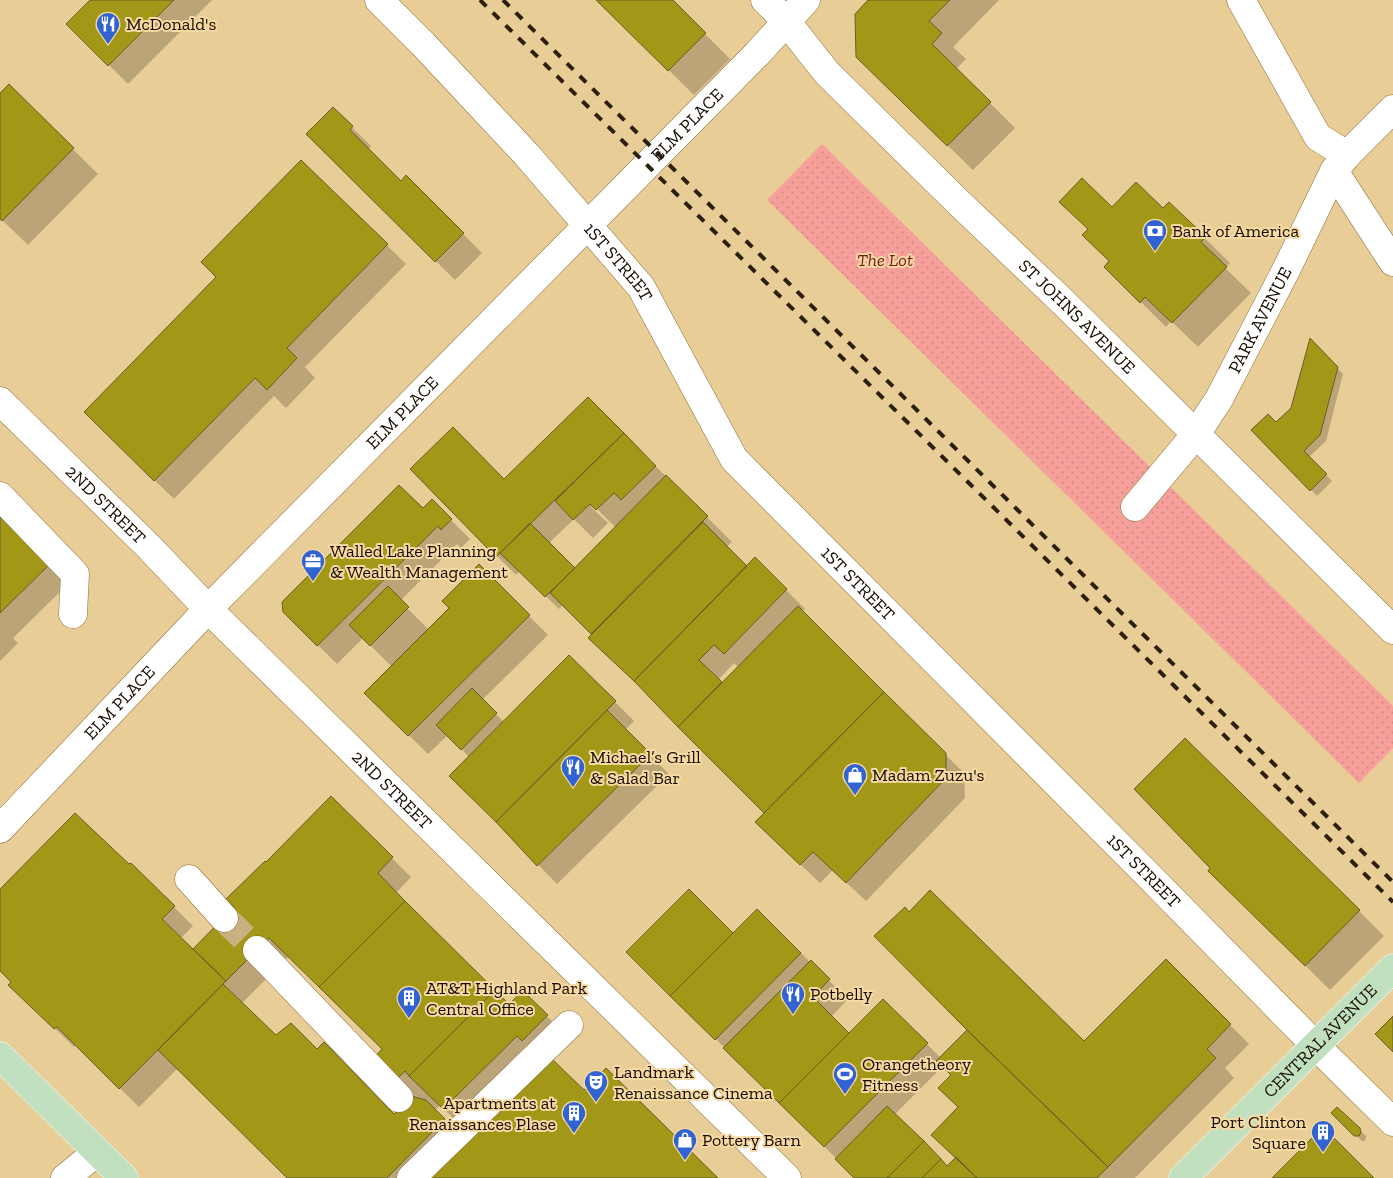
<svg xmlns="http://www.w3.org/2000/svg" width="1393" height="1178" font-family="'Zilla Slab',serif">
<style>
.park{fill:url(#park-dots)}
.shadow{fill:#0003;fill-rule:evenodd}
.building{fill:#a39718;stroke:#655f26}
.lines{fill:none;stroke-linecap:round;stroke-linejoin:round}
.minor-tunnel{stroke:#c9b080;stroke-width:28;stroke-dasharray:28 14;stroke-linecap:butt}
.minor-casing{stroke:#896f3a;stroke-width:29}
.major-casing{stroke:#fff;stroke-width:29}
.minor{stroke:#fff;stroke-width:28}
.major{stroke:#c1e0bf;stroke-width:28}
.rail{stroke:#2b1f10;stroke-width:4;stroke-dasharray:9 9;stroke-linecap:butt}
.labels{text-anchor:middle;stroke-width:4;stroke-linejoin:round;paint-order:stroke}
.poi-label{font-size:18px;fill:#150b00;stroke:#f7daa3;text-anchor:start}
.street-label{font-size:18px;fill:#150b00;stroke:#f7daa3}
.park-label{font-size:18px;font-style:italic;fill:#76151b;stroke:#f7daa3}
</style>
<defs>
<pattern id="park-dots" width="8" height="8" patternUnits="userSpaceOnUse" patternTransform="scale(1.25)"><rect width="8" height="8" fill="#f79f9a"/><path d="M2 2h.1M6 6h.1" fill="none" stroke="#d38883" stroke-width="1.8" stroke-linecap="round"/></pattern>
</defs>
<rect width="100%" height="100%" fill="#e9cd96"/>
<!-- park -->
<path class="park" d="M822 144 1393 706V748L1359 783 767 200Z"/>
<!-- shadow -->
<path class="shadow" d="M91 0H212L128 84 68 24Z
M598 0H671L730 59 694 95Z
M870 0H999L953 47 966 59 956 69 1015 128 973 170 882 82Z
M9 86 98 174 28 245 0 218V95Z
M333 109 371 146 368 150 401 182 406 177 482 253 455 280 308 134Z
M301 161 406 264 305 367 315 378 286 408 274 396 174 499 104 431Z
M1169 203 1230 263 1225 268 1251 293 1198 347 1171 321 1166 327 1106 267 1111 262 1112 208 1163 209Z
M1310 341 1343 374 1326 441 1309 457 1332 481 1317 496 1253 430 1276 424 1292 408Z
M588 399 732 542 726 547 747 568 755 559 805 609 802 612 964 773 965 798 866 901 833 870 820 883 775 840 766 813 649 695 593 634 563 605 559 609 520 571 516 575 411 469 504 480ZM593 505 617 529 575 570 549 543 574 519 593 538 608 523 591 507ZM734 663 738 667 722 683 718 680Z
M432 501 470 539 461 548 457 544 400 601 429 630 450 608 479 566 548 635 482 700 504 722 569 656 634 721 625 730 669 774 557 884 451 776 469 757 448 735 428 754 366 693 392 667 363 638 337 664 284 611 423 510Z
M0 511 70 582 13 638 18 643 0 661Z
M331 798 411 877 396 893 510 1006 523 993 566 1035 463 1128 440 1105 435 1111 463 1139 425 1178H289L178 1068 139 1107 76 1045 74 1047 29 1003 13 982 0 969V891L131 864 193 926 180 939 193 951 236 907 266 864ZM289 956 384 1049 375 1058 416 1099 395 1116 317 1051 276 1037 242 1003Z
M1210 871 1359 911 1384 936 1330 990Z
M689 891 733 934 757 910 848 999 831 1017 849 1035 883 1001 941 1058 1084 1043 1166 961 1249 1044 1225 1068 1234 1078 1135 1178H856L628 952ZM943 1066 952 1075 959 1108 957 1158 947 1167 894 1115Z
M1337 1108 1366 1136 1365 1141H1362L1333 1113Z"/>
<!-- building -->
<path class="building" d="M90 0H174L108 66 66 24Z
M596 0H673L706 33 668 71Z
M868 0H950L929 21 942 33 932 44 991 102 947 146 856 57 855 14Z
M9 84 74 148 2 221 0 219V93Z
M333 107 353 126 350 130 401 181 406 175 464 233 435 262 306 134Z
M301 160 388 244 287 348 297 358 267 390 255 378 154 481 84 412 216 277 201 262Z
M1082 178 1112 207 1136 182 1163 208 1169 202 1206 237 1201 242 1227 267 1172 323 1145 297 1140 303 1104 267 1109 261 1082 235 1088 229 1059 202Z
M1310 338 1338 367 1320 435 1304 451 1327 474 1310 491 1251 430 1268 414 1276 422 1291 408Z
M588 397 624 433 496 557 410 469 453 427 504 479Z
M624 433 656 466 621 500 614 493 596 510 590 504 573 520 555 501Z
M666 475 708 516 591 634 550 593Z
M399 485 423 508 432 499 452 519 441 530 438 526 317 646 283 612 282 602Z
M0 509 52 562 0 613Z
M703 522 747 566 634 681 588 638Z
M530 523 575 568 545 597 500 553Z
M755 557 787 589 724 654 714 645 699 660 722 682 678 727 634 681Z
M479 564 530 615 408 736 364 693 449 608 442 601Z
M388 586 409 607 370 646 349 625Z
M798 606 884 692 764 813 678 727Z
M569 655 616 701 496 822 449 776Z
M472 688 497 713 461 750 436 725Z
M884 692 946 753V778L846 883 813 852 800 865 755 822Z
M607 710 651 754 537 866 496 822Z
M1185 738 1360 910 1305 966 1208 871 1210 868 1134 789Z
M331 796 393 857 378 873 405 901 319 987 269 938 226 981 193 949 234 907 226 899 265 861 266 862Z
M75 813 129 864 131 863 175 906 162 919 226 981 119 1089 57 1027 54 1029 8 985 11 982 0 971V889Z
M689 889 733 933 670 996 626 952Z
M930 890 1084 1041 1166 959 1231 1024 1207 1049 1216 1058 1108 1167 967 1030 874 936 905 907 909 912Z
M405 901 495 990 409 1076 405 1071 396 1080 374 1058 382 1049 319 987Z
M757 909 801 953 715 1040 670 996Z
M811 960 830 979 813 997 849 1033 779 1103 723 1048Z
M223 984 276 1035 291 1023 317 1049 324 1042 394 1114 411 1096 426 1100 445 1119 387 1178H287L158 1050Z
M495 990 509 1004 523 991 548 1015 522 1041 517 1036 443 1109 409 1076Z
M883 999 928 1043 824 1147 779 1103Z
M1393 1016V1052L1375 1034Z
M967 1030 1108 1167 1097 1178H977L931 1135 958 1107 938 1088 951 1075 936 1061Z
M550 1057 584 1090 606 1068 718 1178H431Z
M887 1106 924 1141 887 1178H854L835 1159Z
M1337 1107 1360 1128 1361 1132 1359 1136H1354L1331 1113Z
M1323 1127 1374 1178H1272Z
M924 1141 941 1159 922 1178H887Z
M956 1157 977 1178H922L941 1159 947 1166Z"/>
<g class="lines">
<!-- minor-tunnel -->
<path class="minor-tunnel" d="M224 918 257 950"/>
<!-- minor casing -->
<g class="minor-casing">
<g id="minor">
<path id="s1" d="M379 0 423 44 526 154 641 287 734 459 1151 878 1316 1046 1393 1122"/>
<path id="s2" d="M765 0 786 21 827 73 957 201 1063 302 1393 630"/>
<path d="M1241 0 1318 137 1347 155"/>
<path d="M1334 171 1393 262"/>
<path id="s3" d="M0 401 149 547 208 609 787 1178"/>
<path d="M0 496 75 574 73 614"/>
<path id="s4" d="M1135 507 1196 434 1219 399 1287 268 1334 171 1347 155 1393 109"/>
<path id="s5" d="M0 829 208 609 757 54 806 0"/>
<path d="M189 879 224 918"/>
<path d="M257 950 399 1098"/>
<path d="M65 1178 97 1152"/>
<path d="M411 1178 569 1025"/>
</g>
</g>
<!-- major casing -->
<g class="major-casing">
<g id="major">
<path d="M0 1056 124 1178"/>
<path id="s6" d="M1183 1178 1393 968"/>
</g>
</g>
<!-- minor -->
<use href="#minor" class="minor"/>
<!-- major -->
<use href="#major" class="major"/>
<!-- rail -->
<path class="rail" d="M480 0 1393 902
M503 0 1393 882"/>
</g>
<!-- icons -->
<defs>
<g id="restaurant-pin" transform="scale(1.25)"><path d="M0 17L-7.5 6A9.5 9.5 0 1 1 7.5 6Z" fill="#3163d2" stroke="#f7daa3"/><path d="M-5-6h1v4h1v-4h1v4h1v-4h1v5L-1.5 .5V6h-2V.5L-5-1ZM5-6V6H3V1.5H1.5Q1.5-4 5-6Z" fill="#fff"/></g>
<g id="bank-pin" transform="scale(1.25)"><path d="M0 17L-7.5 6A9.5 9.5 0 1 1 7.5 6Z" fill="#3163d2" stroke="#f7daa3"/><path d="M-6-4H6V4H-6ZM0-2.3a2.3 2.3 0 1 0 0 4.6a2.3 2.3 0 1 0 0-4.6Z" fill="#fff"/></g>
<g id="office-pin" transform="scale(1.25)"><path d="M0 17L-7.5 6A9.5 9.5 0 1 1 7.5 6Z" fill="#3163d2" stroke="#f7daa3"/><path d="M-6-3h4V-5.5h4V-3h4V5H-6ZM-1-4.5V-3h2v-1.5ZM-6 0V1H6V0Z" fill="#fff"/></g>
<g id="shop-pin" transform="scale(1.25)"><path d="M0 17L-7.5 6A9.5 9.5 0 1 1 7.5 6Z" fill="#3163d2" stroke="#f7daa3"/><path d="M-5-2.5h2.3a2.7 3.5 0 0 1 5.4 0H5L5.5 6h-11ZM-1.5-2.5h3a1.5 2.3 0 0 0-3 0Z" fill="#fff"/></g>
<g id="building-pin" transform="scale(1.25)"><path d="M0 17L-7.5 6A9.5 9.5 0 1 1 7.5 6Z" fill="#3163d2" stroke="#f7daa3"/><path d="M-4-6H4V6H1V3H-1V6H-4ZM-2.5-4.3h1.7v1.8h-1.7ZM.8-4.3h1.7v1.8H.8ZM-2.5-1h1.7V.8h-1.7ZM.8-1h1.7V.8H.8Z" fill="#fff"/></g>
<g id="stadium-pin" transform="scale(1.25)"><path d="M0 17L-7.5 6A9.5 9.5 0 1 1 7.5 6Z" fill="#3163d2" stroke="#f7daa3"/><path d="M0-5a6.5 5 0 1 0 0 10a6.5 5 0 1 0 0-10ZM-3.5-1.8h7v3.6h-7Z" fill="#fff"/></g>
<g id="theatre-pin" transform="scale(1.25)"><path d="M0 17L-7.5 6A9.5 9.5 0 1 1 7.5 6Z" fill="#3163d2" stroke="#f7daa3"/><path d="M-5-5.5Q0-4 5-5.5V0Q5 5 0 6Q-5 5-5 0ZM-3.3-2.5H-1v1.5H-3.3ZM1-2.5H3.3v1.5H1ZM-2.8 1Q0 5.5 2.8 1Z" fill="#fff"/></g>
</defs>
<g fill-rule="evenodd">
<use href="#restaurant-pin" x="108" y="24"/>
<use href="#bank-pin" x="1155" y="231"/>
<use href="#office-pin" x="313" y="561"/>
<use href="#restaurant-pin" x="573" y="767"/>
<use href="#shop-pin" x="855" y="775"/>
<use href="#restaurant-pin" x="793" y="994"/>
<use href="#building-pin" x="409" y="998"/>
<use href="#stadium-pin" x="845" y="1074"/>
<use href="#theatre-pin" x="596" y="1082"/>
<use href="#building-pin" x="574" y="1113"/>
<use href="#building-pin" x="1323" y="1132"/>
<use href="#shop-pin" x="685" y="1140"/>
</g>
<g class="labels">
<!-- poi labels -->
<g class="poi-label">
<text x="126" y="30">McDonald's</text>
<text x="1172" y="237">Bank of America</text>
<text x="330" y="557">Walled Lake Planning<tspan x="330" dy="21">&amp; Wealth Management</tspan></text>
<text x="590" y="763">Michael’s Grill<tspan x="590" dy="21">&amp; Salad Bar</tspan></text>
<text x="872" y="781">Madam Zuzu's</text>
<text x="426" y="994">AT&amp;T Highland Park<tspan x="426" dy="21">Central Office</tspan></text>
<text x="810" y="1000">Potbelly</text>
<text x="862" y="1070">Orangetheory<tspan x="862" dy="21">Fitness</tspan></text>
<text x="614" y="1078">Landmark<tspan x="614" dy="21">Renaissance Cinema</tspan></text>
<text x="556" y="1109" text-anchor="end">Apartments at<tspan x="556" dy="21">Renaissances Plase</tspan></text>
<text x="1306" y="1128" text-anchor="end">Port Clinton<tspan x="1306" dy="21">Square</tspan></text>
<text x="702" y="1146">Pottery Barn</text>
</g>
<!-- street labels -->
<g class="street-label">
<text dy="6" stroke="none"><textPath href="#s5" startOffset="984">ELM PLACE</textPath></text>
<text dy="6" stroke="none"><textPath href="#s1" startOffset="355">1ST STREET</textPath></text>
<text dy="6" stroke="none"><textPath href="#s2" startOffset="445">ST JOHNS AVENUE</textPath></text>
<text dy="6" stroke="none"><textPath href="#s4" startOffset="226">PARK AVENUE</textPath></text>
<text dy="6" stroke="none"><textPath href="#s5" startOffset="579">ELM PLACE</textPath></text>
<text dy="6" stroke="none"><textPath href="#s3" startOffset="148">2ND STREET</textPath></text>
<text dy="6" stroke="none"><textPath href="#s1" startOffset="760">1ST STREET</textPath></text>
<text dy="6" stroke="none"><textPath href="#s5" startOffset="174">ELM PLACE</textPath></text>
<text dy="6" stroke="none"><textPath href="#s3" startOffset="552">2ND STREET</textPath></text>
<text dy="6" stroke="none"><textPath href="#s1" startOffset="1165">1ST STREET</textPath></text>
<text dy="6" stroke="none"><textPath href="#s6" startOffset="194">CENTRAL AVENUE</textPath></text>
</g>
<!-- park labels -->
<g class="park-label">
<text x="885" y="266">The Lot</text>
</g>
</g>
</svg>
